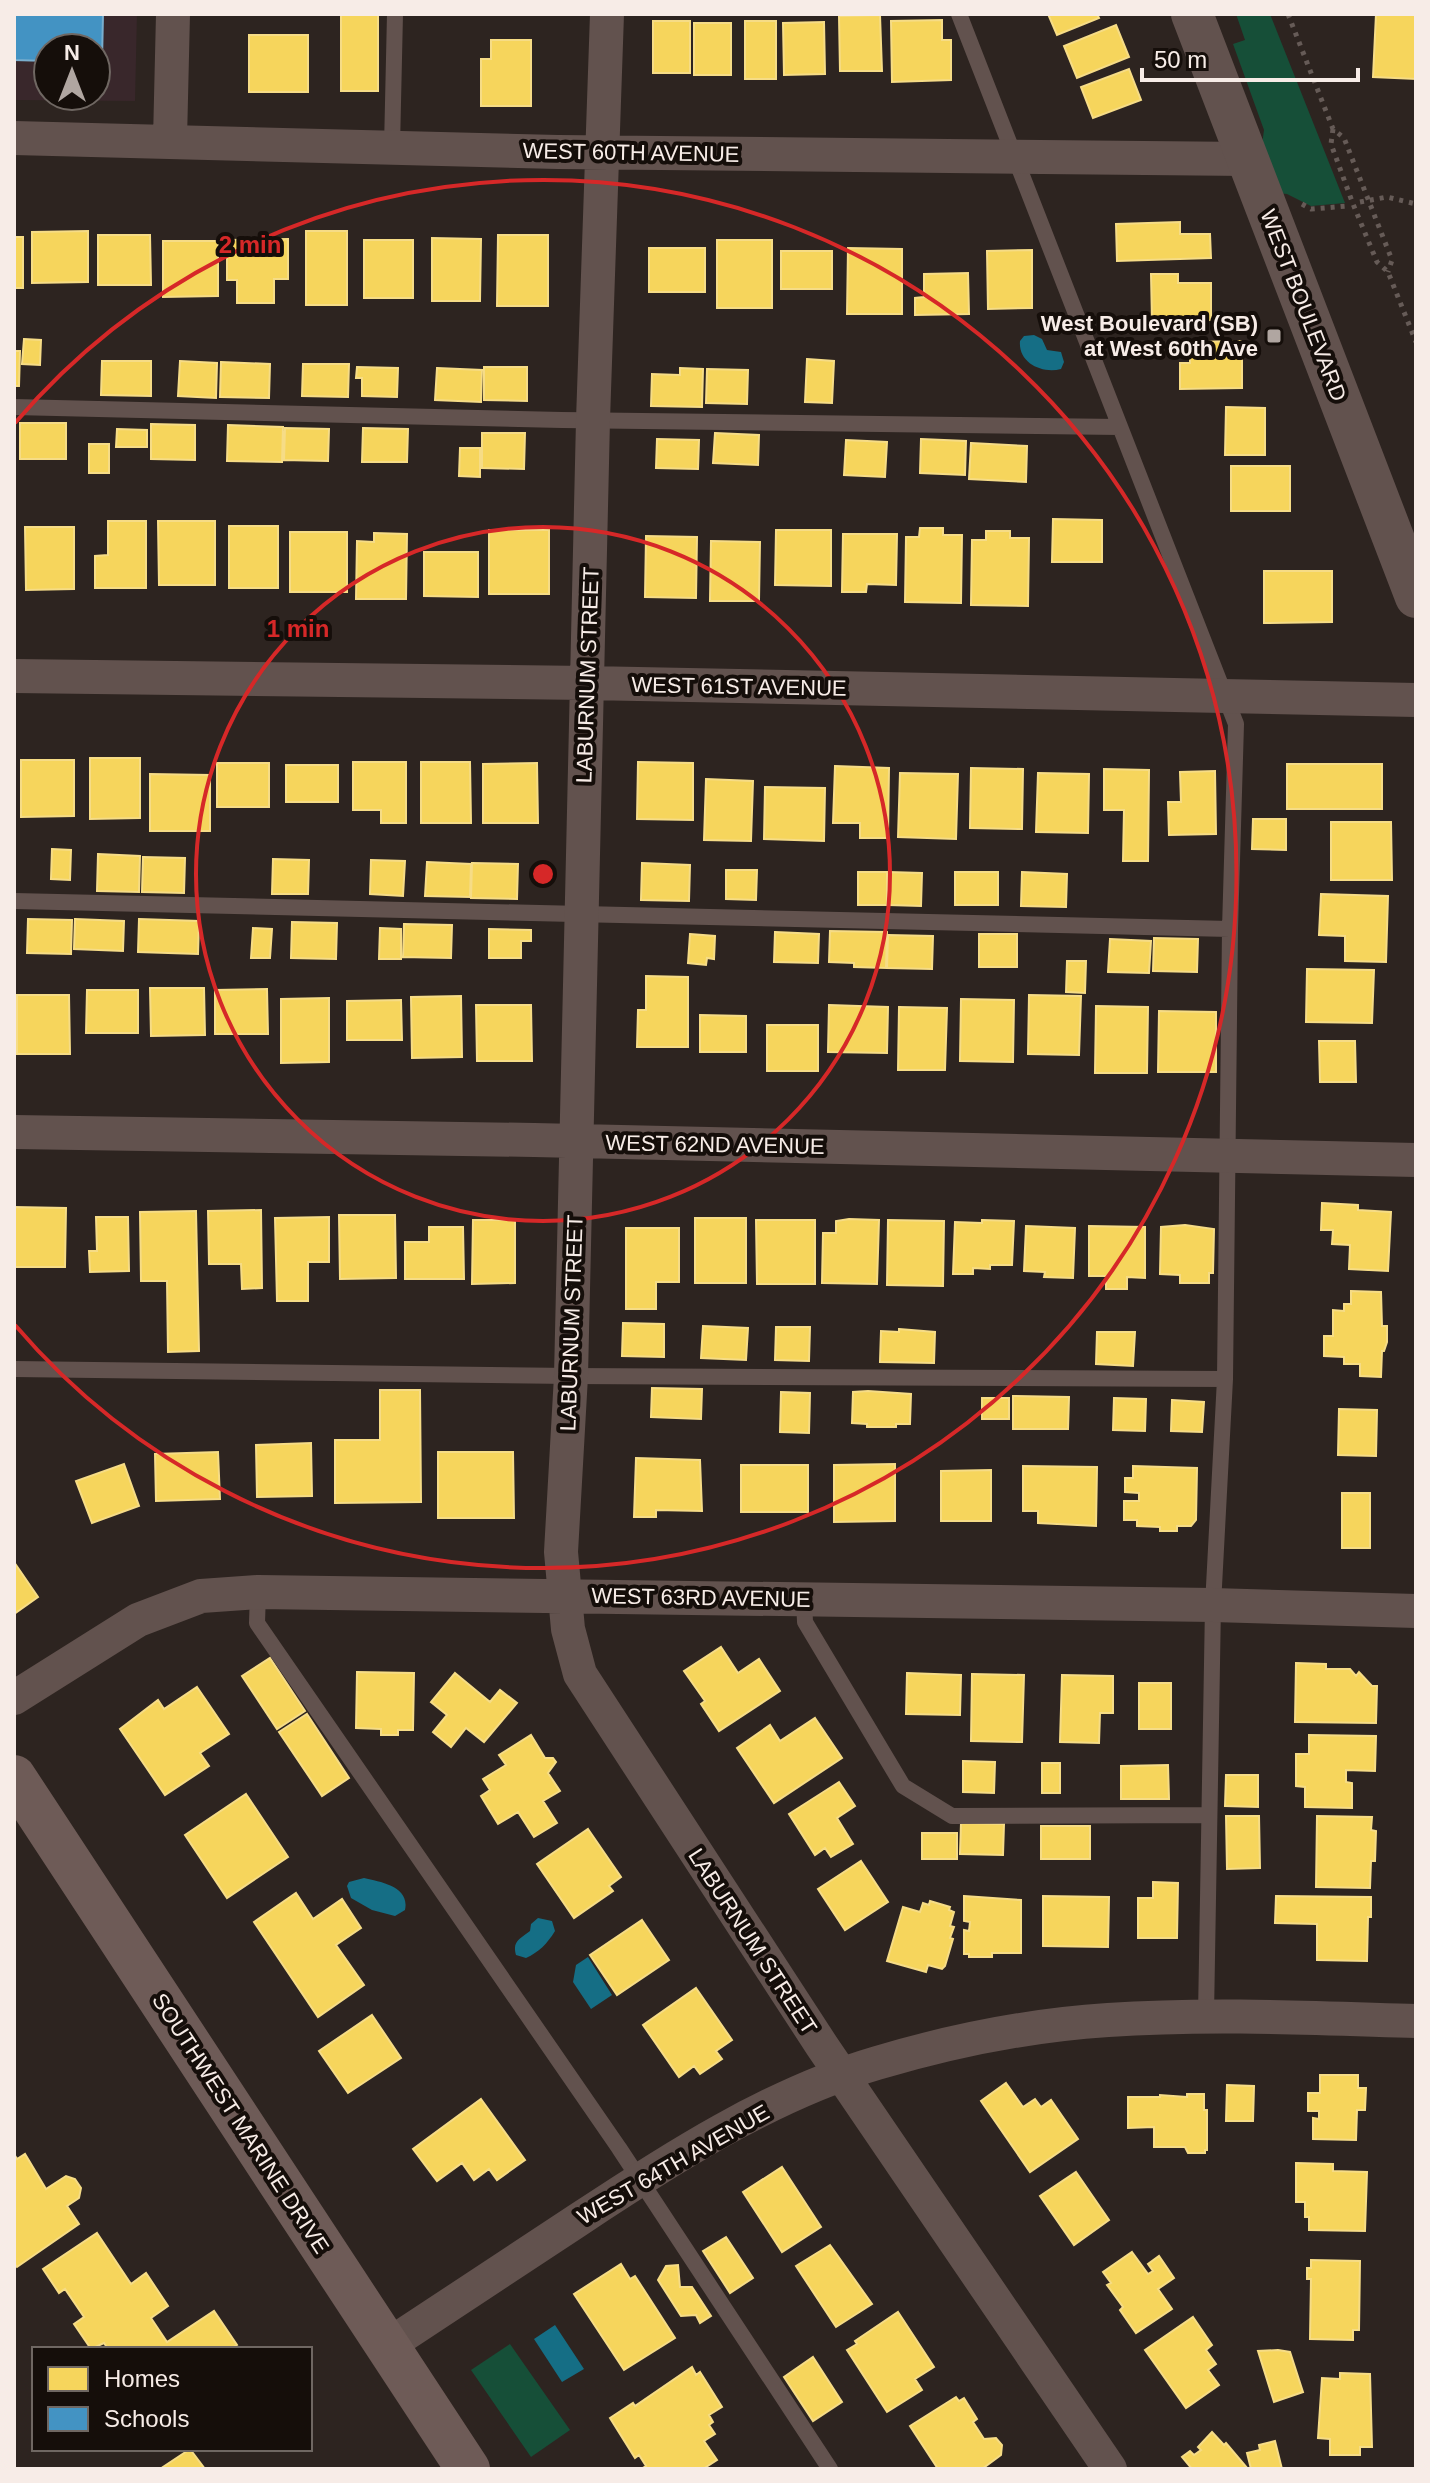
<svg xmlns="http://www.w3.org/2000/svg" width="1430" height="2483" font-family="Helvetica,sans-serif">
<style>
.education{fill:#39272b;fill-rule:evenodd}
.green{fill:#164f38}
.water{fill:#156e85}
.homes{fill:#f6d55c;stroke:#f6dc86;stroke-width:2}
.schools{fill:#4393c3;stroke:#79aece;stroke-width:2}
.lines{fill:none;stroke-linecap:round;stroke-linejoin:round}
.path{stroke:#665b57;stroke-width:5;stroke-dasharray:4 6;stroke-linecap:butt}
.service{stroke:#62524e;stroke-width:16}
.minor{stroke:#62524e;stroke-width:34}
.tertiary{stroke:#62524e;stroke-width:42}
.secondary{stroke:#6e5b57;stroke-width:44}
.ring{fill:none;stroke:#d62828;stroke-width:4}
.poi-dot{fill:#b0a6a1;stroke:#150e0a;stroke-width:3}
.labels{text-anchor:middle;stroke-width:8;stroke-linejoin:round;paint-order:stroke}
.street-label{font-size:22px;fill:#f7ece7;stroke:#150e0a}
.poi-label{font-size:22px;font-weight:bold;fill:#f7ece7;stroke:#150e0a;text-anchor:end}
.centre{fill:#d62828;stroke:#150e0a;stroke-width:4}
.ring-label{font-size:24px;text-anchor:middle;font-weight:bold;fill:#d62828;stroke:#150e0a;stroke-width:8;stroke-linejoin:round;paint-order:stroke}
</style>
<rect width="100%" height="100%" fill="#2d2420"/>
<!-- education -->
<path class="education" d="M14 14H137L135 101 14 100ZM48 48H96V96H48Z"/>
<!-- green -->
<path class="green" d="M1236 14H1270L1345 203 1311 206 1287 194 1278 193 1262 145 1264 130 1233 44 1245 40Z
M510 2344 570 2430 531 2457 471 2370Z"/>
<!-- water -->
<path class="water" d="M1034 335 1042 339 1047 350 1061 352 1064 362 1061 369C1042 374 1018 363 1020 341L1024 336Z
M364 1878C382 1882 410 1887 405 1910L395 1916 372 1910 351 1898 347 1886 349 1882Z
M538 1918 552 1921 555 1931C547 1944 539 1952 526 1958L516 1955C512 1941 520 1939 530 1931L531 1924Z
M588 1957 612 1995 591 2009 573 1982 576 1965Z
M555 2325 584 2369 562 2382 534 2339Z"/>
<!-- homes -->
<path class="homes" d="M341 14H378V91H341Z
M1048 14H1097L1099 18 1057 35Z
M1376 14H1416V79L1373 77Z
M880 15 882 71H840L839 16Z
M942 20V40H951V80L892 82 891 21Z
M653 21H690V73H653Z
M745 21H776V79H745Z
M824 22 825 74 784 75 783 23Z
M694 23H731V75H694Z
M1116 25 1129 57 1077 78 1064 46Z
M249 35H308V92H249Z
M491 40H531V106H481V59H491Z
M1129 69 1141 100 1093 118 1081 87Z
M1180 222V234H1210L1211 258 1117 261 1116 224Z
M88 231V282L32 283V232Z
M306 231H347V305H306Z
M98 235H150L151 285H98Z
M498 235H548V306H497Z
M14 237H23V288H14Z
M432 238 481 239 480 301H432Z
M288 239V279H274V303H237V280H227V240Z
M364 240H413V298H364Z
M717 240H772V308H717Z
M163 241H218V296L163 297Z
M649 248H705V292H649Z
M848 248 902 249V314H847Z
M1032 250V308L988 309 987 251Z
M781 251H832V289H781Z
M968 273 969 314 915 315V298L924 297V274Z
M1151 274H1178V283H1211V320L1152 321Z
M24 339 41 340 40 365 22 364Z
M1242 341V388L1180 389V363H1190V342Z
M14 351H20L19 386H14Z
M807 359 834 361 832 403 805 402Z
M102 361H151V396L101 395Z
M180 361 217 363 216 398 178 396Z
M221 362 270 364 269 398 220 397Z
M303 364H349L348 397 302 396Z
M357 367 398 368 397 397 362 396V378H356Z
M484 367H527V401L484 400Z
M437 368 482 370 481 402 435 400Z
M680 368 703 369 702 407 651 406 652 374 680 375Z
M707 369 748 370 747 404 706 403Z
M1226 407 1265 408V455H1225Z
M20 423H66V459H20Z
M151 424 195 425V460L151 459Z
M228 425 283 427 282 462 227 461Z
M285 428 329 429 328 461 284 460Z
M363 428 408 429 407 462H362Z
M117 429 147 430V447H116Z
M482 433H525L524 469 482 468Z
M715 433 759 435 758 465 713 463Z
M657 439 699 440 698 469 656 468Z
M921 439 966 441 965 475 920 473Z
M846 440 887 442 885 477 844 475Z
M971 443 1027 446 1026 482 969 479Z
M89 444H109V473H89Z
M460 448H480V477L459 476Z
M1231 466H1290V511H1231Z
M1053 519 1102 520V562H1052Z
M108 521H146V588H95V556L108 555Z
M158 521H215V585H159Z
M229 526H278V588H229Z
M25 527H74V589L26 590Z
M920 528H943V535H962L961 603 905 602 906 537H919Z
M489 530H549V594H489Z
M776 530H831V586L775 585Z
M986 531H1010V538H1029L1028 606 971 605 972 540H986Z
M290 532H347V592H290Z
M374 533 407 534 406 599H356L357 541 374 542Z
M843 534H897L896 585 867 584 866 592H842Z
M646 536 697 537 696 598 645 597Z
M711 541 760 542 759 601H710Z
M424 552H478V597L424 596Z
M1264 571H1332V622L1264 623Z
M90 758H140V818L90 819Z
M21 760H74V816L21 817Z
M353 762H406V823H381V810H353Z
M421 762H470L471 823H421Z
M638 762 693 763V820L637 819Z
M217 763H269V807H217Z
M537 763 538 823H483V764Z
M1287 764H1382V809H1287Z
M286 765H338V802H286Z
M835 766 889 768 888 838H860V823H833Z
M971 768 1023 769 1022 829 970 828Z
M1104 769 1149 770 1148 861H1123L1124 810H1104Z
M1215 771 1216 834 1169 835 1168 802H1181L1180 772Z
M900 773 958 774 956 839 898 837Z
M1038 773 1089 774 1088 833 1036 832Z
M150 774 210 775V831H150Z
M706 779 753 781 751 841 704 840Z
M765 787 825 788 824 841 764 839Z
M1253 819H1286V850L1252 849Z
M1331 822H1391L1392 880H1331Z
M52 849 71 850 70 880 51 879Z
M98 854 140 856 139 892 97 891Z
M143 857 185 858 184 893 142 892Z
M273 859 309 860 308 894H272Z
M371 860 405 861 403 896 370 894Z
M427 862 471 864 470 897 425 896Z
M472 863 518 864 517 899 471 898Z
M642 863 690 865 689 901 641 900Z
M726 870H757L756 900 726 899Z
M858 872H887V905H858Z
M889 872 922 873 921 906 889 905Z
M955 872H998V905H955Z
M1022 872 1067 874 1066 907 1021 906Z
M1321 894 1388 896 1386 962 1345 961V936L1319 935Z
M28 919 72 920 71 954 27 953Z
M75 919 124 921 123 951 74 949Z
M139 919 199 921 198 954 138 952Z
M292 922 337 923 336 959 291 958Z
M404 924 452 925 451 958 403 957Z
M253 928 272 929 270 958H251Z
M380 928 401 929V959H379Z
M489 929 531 930V941H521V958H489Z
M830 931 887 932 886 968 854 967V963L829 962Z
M775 932 819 934 818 963 774 962Z
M690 934 715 936 714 959 707 958 706 965 688 963Z
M979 934H1017V967H979Z
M888 935 933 936 932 969 887 968Z
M1154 938 1198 939 1197 972 1153 971Z
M1110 939 1151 941 1149 973 1108 972Z
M1067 961H1086L1085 993 1066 992Z
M1307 969 1374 970 1372 1023 1306 1022Z
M646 976 688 977V1047H637L638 1010H646Z
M150 988H204L205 1035 151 1036Z
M267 989 268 1034H215V990Z
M87 990H138V1033H86Z
M17 995H69L70 1054H17Z
M1029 995 1081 996 1079 1055 1028 1054Z
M461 996 462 1057 412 1058 411 997Z
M329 998V1062L281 1063V999Z
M961 999 1014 1000 1013 1062 960 1061Z
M401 1000 402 1040H347V1001Z
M476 1005H531L532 1061H477Z
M829 1005 888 1007 887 1053 828 1052Z
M1096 1006 1148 1007 1147 1073H1095Z
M899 1007 947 1008 945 1070H898Z
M1159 1011 1216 1012V1072H1158Z
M700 1015 746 1016V1052H700Z
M767 1025H818V1071H767Z
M1319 1041H1355L1356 1082H1320Z
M1322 1203 1358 1205V1210L1391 1212 1388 1271 1349 1269 1350 1245 1332 1244 1333 1230H1321Z
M14 1207 66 1208 65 1267H14Z
M261 1210 262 1288 242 1289 241 1264H209L208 1211Z
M196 1211 199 1351 168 1352 167 1281H141L140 1212Z
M339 1215H395L396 1278 340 1279Z
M96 1217H128L129 1271 90 1272 89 1251H97Z
M329 1217V1262H308V1301H277L275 1218Z
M695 1218H746V1283H695Z
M849 1219 879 1220 877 1284 822 1283 823 1233H836V1221Z
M473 1220H515V1283L472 1284Z
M756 1220H815V1284H757Z
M888 1220 944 1221 943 1286 887 1285Z
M982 1220 1014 1221 1012 1265H990V1269L973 1268V1274H953L955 1222 982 1223Z
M1185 1225 1214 1229 1213 1273H1209V1283H1180V1275L1160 1274 1161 1227Z
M1026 1226 1075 1228 1073 1278 1044 1277 1045 1272 1024 1271Z
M1089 1226 1145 1227V1278L1127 1277V1289H1106V1276H1089Z
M429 1227H463L464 1279H405V1242H429Z
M626 1228H679V1282H656V1309H626Z
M1351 1291 1381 1292 1382 1326H1387V1342L1384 1351H1382L1381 1377 1360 1376V1364H1344V1357L1324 1356V1336H1333V1310L1344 1311V1304H1351Z
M623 1323 664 1324V1357L622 1356Z
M703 1326 748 1328 746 1360 701 1358Z
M776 1327H810L809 1361 775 1360Z
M899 1329 935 1332 934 1363 880 1362 881 1331 899 1332Z
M1097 1332H1135L1133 1366 1096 1364Z
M652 1388 702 1389 701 1419 651 1417Z
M380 1390H420L421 1502 335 1503V1440H380Z
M868 1391 911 1394 910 1424H896V1427H867V1424L852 1423 853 1392Z
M781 1392 810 1393 809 1433 780 1432Z
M1013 1396 1069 1397 1068 1429H1013Z
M982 1398H1009V1419H982Z
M1114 1398 1146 1399 1145 1431 1113 1430Z
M1172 1400 1204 1402 1202 1432 1171 1431Z
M1339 1409 1377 1410 1376 1456 1338 1455Z
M311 1443 312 1496 257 1497 256 1445Z
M218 1452 220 1499 156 1501 155 1454Z
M438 1452H513L514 1518H438Z
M636 1458 700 1460 702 1511 656 1510V1517H634Z
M124 1464 139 1506 92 1523 76 1481Z
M895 1464V1521L834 1522V1465Z
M741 1465H808V1512H741Z
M1023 1466 1097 1467 1096 1526 1038 1523V1511H1023Z
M1133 1466 1197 1468 1196 1520 1191 1526H1177V1531H1160V1527L1137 1526V1520H1124V1501H1139V1493L1125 1492V1478H1133Z
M991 1470V1521H941V1471Z
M1342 1493H1370V1548H1342Z
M14 1562 38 1597 14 1614Z
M721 1647 738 1673 759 1659 780 1691 719 1731 701 1704 705 1701 684 1671Z
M270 1658 305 1711 277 1729 242 1676Z
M1296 1663 1326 1664V1669H1350L1356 1676 1359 1672 1372 1686H1377L1376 1723 1295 1722Z
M357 1672 414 1673 413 1730H398V1735H381V1729L356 1728Z
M455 1673 490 1702 500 1690 517 1703 484 1742 466 1728 451 1747 433 1732 447 1715 431 1702Z
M907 1673 961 1675 960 1715 906 1714Z
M972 1674 1024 1675 1022 1742 971 1741Z
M1062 1675 1113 1676V1713H1100L1099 1743 1060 1742Z
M1139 1683H1171V1729H1139Z
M197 1687 229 1734 200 1753 209 1766 165 1795 120 1729 158 1700 164 1709Z
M307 1714 349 1778 322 1796 279 1732Z
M815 1718 842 1758 774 1803 737 1748 770 1725 780 1741Z
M531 1735 545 1758H553L556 1762 548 1773 560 1791 543 1801 557 1823 534 1837 518 1812 498 1824 481 1796 490 1790 483 1779 506 1765 499 1755Z
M1309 1735 1376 1736 1375 1771 1346 1770V1782L1352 1783V1808L1305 1807V1787L1296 1786V1754H1309Z
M963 1761 995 1762 994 1793 963 1792Z
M1042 1763H1060V1793H1042Z
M1168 1765 1169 1799H1121V1766Z
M1226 1775H1258V1807L1225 1806Z
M839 1782 855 1806 837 1818 853 1844 831 1857 825 1848 815 1855 789 1814Z
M246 1794 288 1857 227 1898 185 1835Z
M1226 1816H1259L1260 1868 1227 1869Z
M1317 1816 1372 1817 1371 1830 1376 1831 1375 1861H1371L1370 1888 1316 1887Z
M961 1823 1004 1824 1003 1855 960 1854Z
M1041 1826H1090V1859H1041Z
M588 1829 621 1877 609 1886 613 1891 574 1918 537 1864Z
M922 1833H957V1859H922Z
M861 1861 888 1902 845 1930 818 1889Z
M1153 1882 1178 1883 1177 1938H1138V1898H1153Z
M296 1893 313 1919 342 1899 361 1928 336 1945 364 1985 318 2017 254 1922Z
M964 1896 1021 1900V1953H992V1957H969V1954H964V1930L969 1931 970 1922 964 1921Z
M1043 1896 1109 1897 1108 1947 1043 1946Z
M1276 1896 1371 1897V1917H1368L1367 1961 1317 1960V1924L1275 1923Z
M930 1901 950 1907 949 1910 954 1912 950 1926 954 1927 950 1938 953 1939 945 1966 942 1969 928 1965 926 1972 887 1961 903 1907 920 1912 923 1903 929 1905Z
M642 1920 669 1960 617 1995 590 1955Z
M696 1988 732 2040 716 2051 722 2059 700 2074 694 2066 679 2077 643 2025Z
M372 2015 401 2058 348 2093 319 2051Z
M1320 2075H1358V2088H1366L1365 2110H1357L1356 2140 1313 2139V2118L1319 2119V2111H1308V2093H1320Z
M1006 2083 1023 2107 1035 2099 1041 2107 1051 2100 1078 2139 1030 2172 981 2101Z
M1227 2085 1254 2086 1253 2121H1226Z
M1187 2094H1204V2110H1207V2150H1205V2153H1188L1185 2147H1154V2127L1128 2128V2097H1160V2095L1187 2097Z
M481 2099 525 2160 497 2180 489 2169 474 2180 462 2163 437 2181 413 2149Z
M14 2154 17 2159 25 2154 46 2189 66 2176 75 2179 81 2188 79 2198 67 2206 79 2224 17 2267 14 2263Z
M1296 2163 1333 2164V2171L1367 2172 1365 2231 1309 2230V2217H1305V2202H1296Z
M782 2167 821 2227 782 2252 743 2192Z
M1076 2172 1109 2220 1074 2245 1040 2196Z
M97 2233 131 2284 146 2273 168 2306 151 2318 167 2342 214 2311 237 2345 230 2349H108L104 2343 91 2349 74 2324 84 2317 65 2289 59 2293 43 2269Z
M726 2237 753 2278 730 2293 703 2251Z
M830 2245 872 2304 836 2327 796 2266Z
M1132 2252 1148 2274 1153 2271 1148 2264 1159 2256 1174 2278 1158 2289 1172 2309 1136 2333 1120 2310 1123 2307 1107 2285 1111 2283 1103 2272Z
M1311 2260 1360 2261 1359 2330H1353V2340L1310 2339 1311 2279H1307V2268H1311Z
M621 2264 630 2279 635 2276 675 2338 624 2370 574 2294Z
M678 2265 680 2287H692L711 2316 700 2323 696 2315 681 2316 658 2280 666 2266Z
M898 2312 934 2367 915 2379 922 2390 887 2412 847 2350 857 2344 855 2341Z
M1193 2317 1212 2345 1206 2350 1216 2364 1208 2370 1219 2385 1186 2408 1145 2350Z
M1278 2350 1290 2352 1303 2392 1274 2402 1258 2351Z
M813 2357 842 2402 813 2421 784 2377Z
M692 2367 696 2375 700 2372 722 2407 709 2415 713 2422 709 2425 715 2434 704 2441 717 2460 703 2469H641L646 2466 639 2455 635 2458 610 2418 633 2403 635 2406Z
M1340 2373 1370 2374 1372 2447H1360V2455H1330V2439L1318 2438 1322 2378 1340 2379Z
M956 2397 959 2401 964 2398 977 2419 973 2422 984 2439 996 2438 1002 2445 1001 2455 982 2469H938L910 2426Z
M1212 2432 1224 2445 1226 2443 1248 2469H1192L1182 2457 1190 2451 1194 2455 1201 2450 1198 2447Z
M1275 2441 1282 2469H1251L1247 2453 1260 2450 1259 2445Z
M190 2449 205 2469H160Z"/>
<!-- schools -->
<path class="schools" d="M14 14H103L102 61H96V48H48V61L14 60Z"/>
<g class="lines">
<!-- path -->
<path class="path" d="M1288 14 1333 129 1344 138 1392 260 1388 272
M1333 129 1331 144 1353 204 1377 262 1388 272 1416 342
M1360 202 1387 197 1416 204
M1302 204 1311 209 1348 206"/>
<!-- service -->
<path class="service" d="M959 14 1236 724 1230 929 1225 1379 1213 1605 1206 2016
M392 147 395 14
M14 407 562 420 1120 427
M14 901 1230 929
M14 1369 571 1376 1225 1379
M258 1592 257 1623 619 2148 830 2469
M804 1598 805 1622 903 1786 952 1816 1209 1815"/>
<!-- minor -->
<path class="minor" d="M607 14 593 420 571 1376 561 1552 568 1629 580 1674 822 2046 1110 2469
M14 138 558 152 1248 159
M170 140 173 14
M14 676 588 683 1416 700
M14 1132 534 1140 1416 1160
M14 1698 138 1620 201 1596 258 1592 1213 1605 1416 1611
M387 2346C450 2304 514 2262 578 2220 670 2159 771 2094 877 2063 951 2041 1031 2025 1108 2020 1210 2013 1314 2018 1416 2021"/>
<!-- tertiary -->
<path class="tertiary" d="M1192 14 1416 597"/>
<!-- secondary -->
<path class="secondary" d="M14 1777 468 2469"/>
</g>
<!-- distance rings -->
<g class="ring">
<circle cx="543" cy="874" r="347"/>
<path d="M15 423A694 694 0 1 1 15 1325"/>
</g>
<!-- markers -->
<rect class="poi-dot" x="1266" y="328" width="16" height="16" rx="4"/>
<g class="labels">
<!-- street labels -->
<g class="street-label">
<text transform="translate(631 152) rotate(1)" y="8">WEST 60TH AVENUE</text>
<text transform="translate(1304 305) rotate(69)" y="8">WEST BOULEVARD</text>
<text transform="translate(587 675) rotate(-88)" y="8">LABURNUM STREET</text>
<text transform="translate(739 686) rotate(1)" y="8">WEST 61ST AVENUE</text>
<text transform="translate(715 1144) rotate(1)" y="8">WEST 62ND AVENUE</text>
<text transform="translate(571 1323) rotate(-88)" y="8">LABURNUM STREET</text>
<text transform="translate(701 1597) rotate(1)" y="8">WEST 63RD AVENUE</text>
<text transform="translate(753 1941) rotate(57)" y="8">LABURNUM STREET</text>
<text transform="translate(241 2123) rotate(57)" y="8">SOUTHWEST MARINE DRIVE</text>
<text transform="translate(673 2164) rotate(-30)" y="8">WEST 64TH AVENUE</text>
</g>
<!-- poi labels -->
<g class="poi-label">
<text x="1258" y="331">West Boulevard (SB)<tspan x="1258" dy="25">at West 60th Ave</tspan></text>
</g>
</g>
<circle cx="543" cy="874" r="12" class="centre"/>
<g class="ring-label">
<text x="250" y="253">2 min</text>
<text x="298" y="637">1 min</text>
</g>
<!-- border -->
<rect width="1430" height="2483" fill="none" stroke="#f7ece7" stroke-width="32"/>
<!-- legend -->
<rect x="32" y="2347" width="280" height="104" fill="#150e0a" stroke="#6f6762" stroke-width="2"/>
<rect x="48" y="2367" width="40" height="24" fill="#f6d55c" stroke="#6f6762" stroke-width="2"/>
<text x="104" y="2387" font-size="24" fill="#f7ece7">Homes</text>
<rect x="48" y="2407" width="40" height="24" fill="#4393c3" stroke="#6f6762" stroke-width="2"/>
<text x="104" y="2427" font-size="24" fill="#f7ece7">Schools</text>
<!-- north arrow -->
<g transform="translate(72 72)"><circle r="38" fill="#150e0a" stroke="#6f6762" stroke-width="2"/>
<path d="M0-6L14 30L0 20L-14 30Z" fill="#b0a6a1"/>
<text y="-12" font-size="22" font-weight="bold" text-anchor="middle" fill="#f7ece7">N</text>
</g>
<!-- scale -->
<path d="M1142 68v12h216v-12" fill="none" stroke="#f7ece7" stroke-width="4"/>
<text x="1154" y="68" font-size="24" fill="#f7ece7" stroke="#150e0a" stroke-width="6" paint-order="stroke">50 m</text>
</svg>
